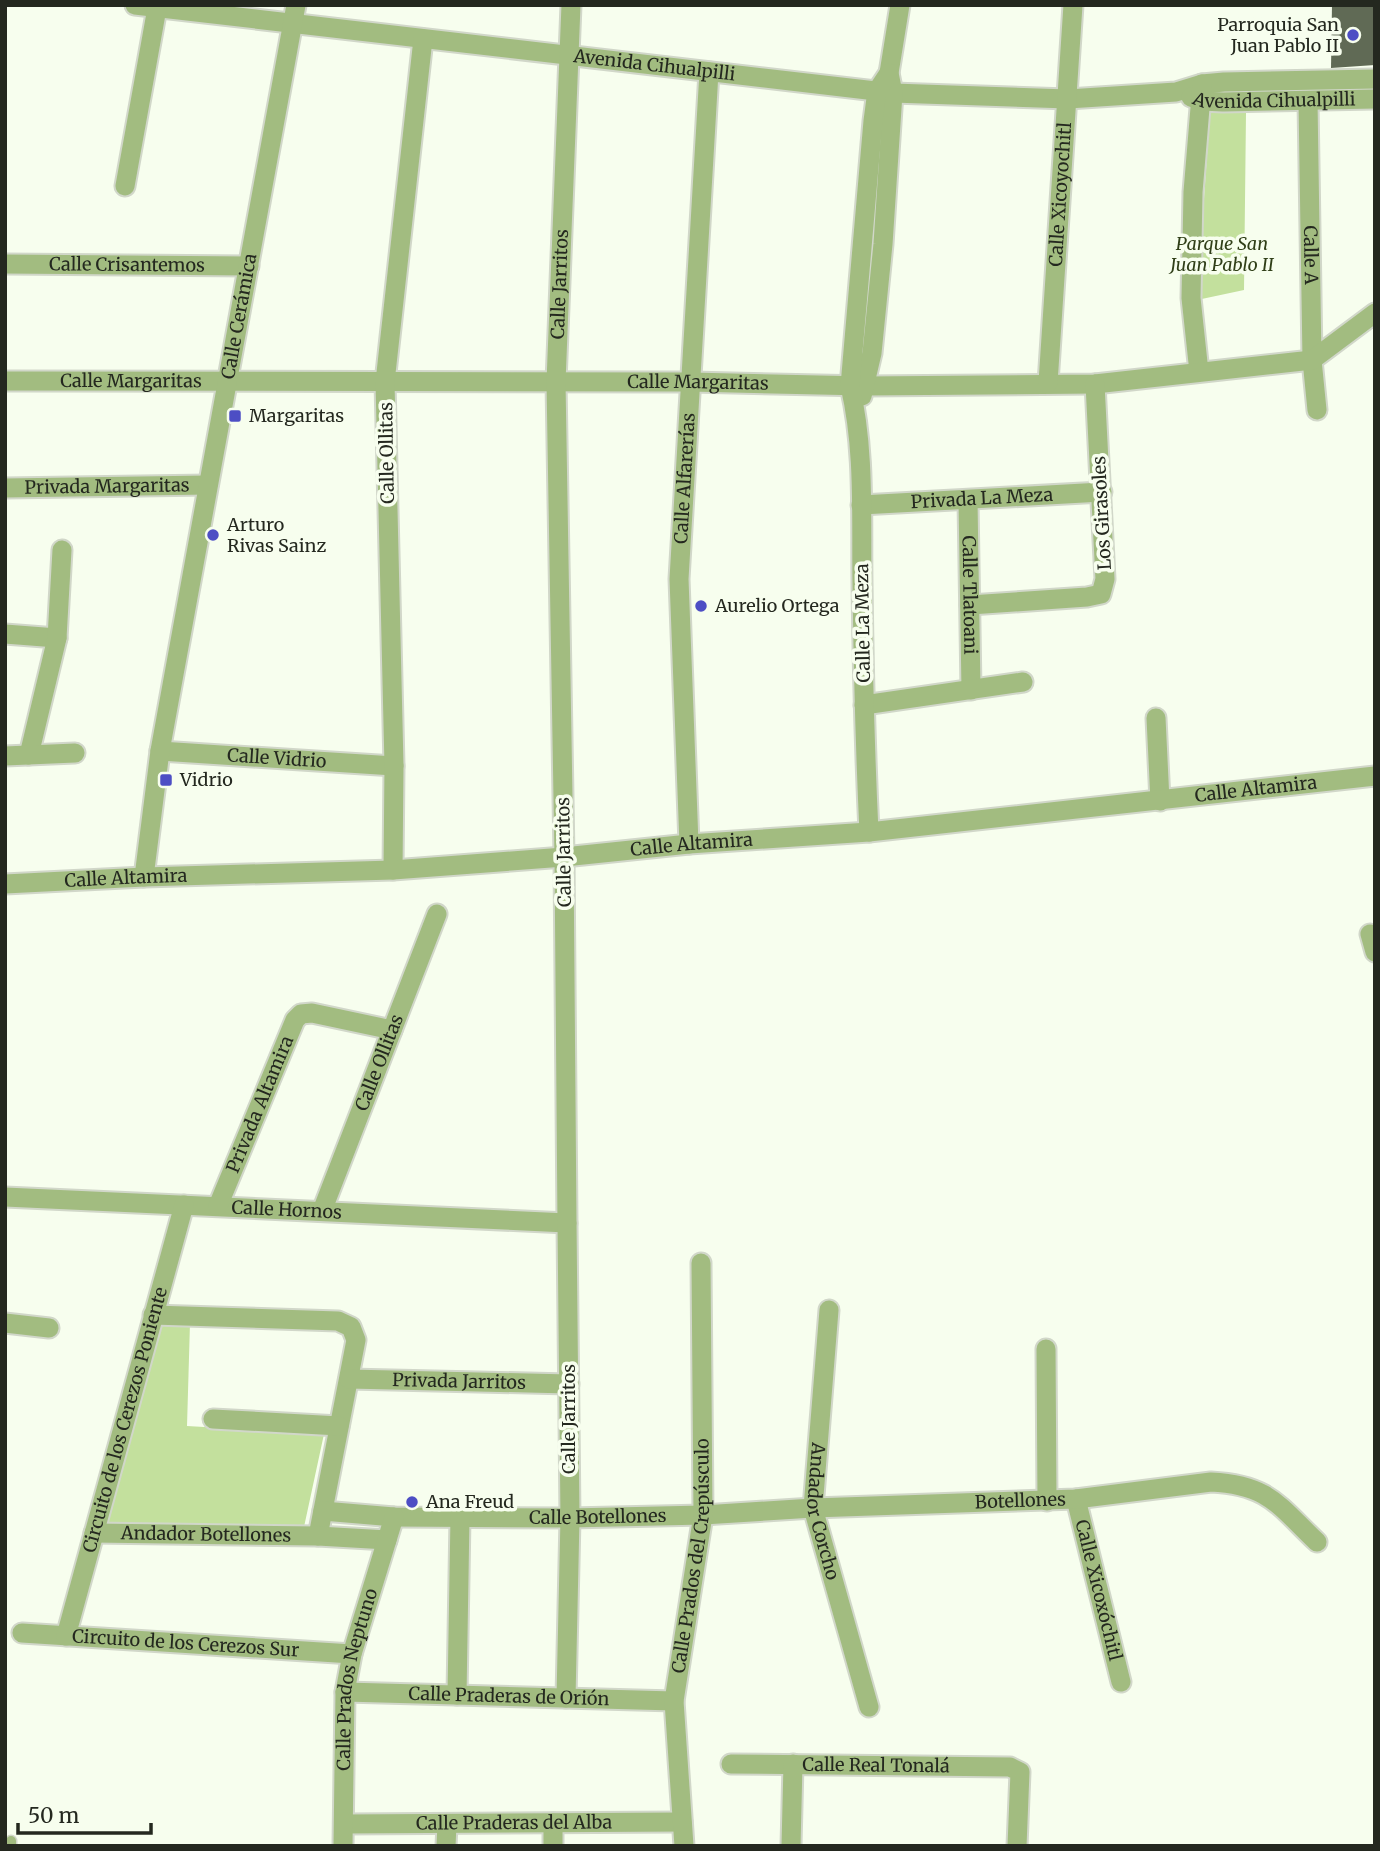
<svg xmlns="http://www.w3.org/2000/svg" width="1380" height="1851" font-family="Merriweather,serif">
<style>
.green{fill:#c3e09d}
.building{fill:#616b55;filter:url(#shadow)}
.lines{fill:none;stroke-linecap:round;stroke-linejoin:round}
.lane-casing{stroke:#d1d7c9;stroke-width:13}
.street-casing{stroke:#d1d7c9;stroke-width:23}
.lane{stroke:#a2bc80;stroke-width:10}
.street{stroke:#a2bc80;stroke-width:19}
.poi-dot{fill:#4d4ec4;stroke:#f7feee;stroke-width:2.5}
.labels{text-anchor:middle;stroke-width:7;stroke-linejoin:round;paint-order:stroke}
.poi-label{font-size:18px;fill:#24281f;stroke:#f7feee;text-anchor:start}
.street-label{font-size:18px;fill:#24281f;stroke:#f7feee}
.park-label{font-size:18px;font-style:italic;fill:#303f18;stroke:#f7feee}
</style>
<defs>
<filter id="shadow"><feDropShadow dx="6" dy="-6" stdDeviation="0" flood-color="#0004"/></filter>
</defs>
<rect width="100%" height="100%" fill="#f7feee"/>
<!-- green -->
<path class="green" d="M1210 112 1246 113 1244 290 1197 300Z
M190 1323 187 1426 324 1434 304 1527 108 1523 159 1324Z"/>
<!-- building -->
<path class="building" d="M1332 5H1375V65L1331 68Z"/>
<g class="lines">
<!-- lane casing -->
<g class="lane-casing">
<path id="lane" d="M11 1846V1841"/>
</g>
<!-- street casing -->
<g class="street-casing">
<g id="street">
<path id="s1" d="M135 5 893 93 1068 99 1176 92 1202 84 1224 82 1375 79"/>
<path id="s2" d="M1191 97 1202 101 1223 102 1375 99"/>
<path id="s3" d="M1308 101 1312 360 1317 410"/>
<path d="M125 186 157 8"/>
<path id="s4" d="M5 264 249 266"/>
<path d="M1199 372 1191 298 1193 192 1202 84"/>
<path id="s5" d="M5 381 691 382 865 386 1095 384 1312 360 1375 313"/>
<path id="s6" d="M1048 383 1073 5"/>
<path d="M862 396 872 353 883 244 893 93 889 73 900 5"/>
<path id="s7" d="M5 488 208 485"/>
<path id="s8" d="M968 501 971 690"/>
<path id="s9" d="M861 505 1102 492"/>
<path d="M970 605 1087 597 1101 594 1105 579 1095 384"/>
<path d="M5 634 57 638"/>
<path d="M864 705 1023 682"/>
<path d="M1156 718 1160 801"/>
<path id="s10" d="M160 751 394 766"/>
<path d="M29 755 57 638 62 550"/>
<path d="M5 756 75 753"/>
<path d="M869 832C865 749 863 665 862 582 861 517 865 449 850 386L873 121 877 91 889 73"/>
<path id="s11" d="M689 844 679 579 709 72"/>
<path d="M393 870 394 766 385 382 423 39"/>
<path id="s12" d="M144 877 160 751 296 5"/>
<path id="s13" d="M5 884 144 877 393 870 564 857 689 844 869 832 1375 776"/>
<path d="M1370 934 1375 952"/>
<path id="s14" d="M5 1197 567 1223"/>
<path id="s15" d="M218 1206 295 1020 301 1014 312 1013 392 1030"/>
<path id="s16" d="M322 1211 437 914"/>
<path id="s17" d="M829 1310 813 1508 869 1707"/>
<path d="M153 1315 338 1321 351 1327 356 1340 318 1536"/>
<path d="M5 1323 49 1328"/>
<path d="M1046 1349 1047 1501"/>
<path id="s18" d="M349 1379 569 1384"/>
<path d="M213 1419 339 1426"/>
<path id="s19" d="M1076 1499 1121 1682"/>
<path id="s20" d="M323 1511 394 1517 570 1518 703 1515 813 1508 1076 1499 1211 1482C1269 1485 1278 1505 1317 1542"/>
<path id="s21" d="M94 1533 318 1536 387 1540"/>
<path id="s22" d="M22 1633 352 1654"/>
<path id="s23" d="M66 1636 184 1205"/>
<path id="s24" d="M345 1692 674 1701"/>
<path d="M457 1695 460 1517"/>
<path id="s25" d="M566 1698 570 1518 567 1223 564 857 556 382 571 5"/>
<path id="s26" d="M731 1764 1010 1767 1020 1772 1017 1846"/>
<path id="s27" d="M344 1824 682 1822"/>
<path id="s28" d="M343 1846 345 1692 352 1654 394 1517"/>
<path d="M446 1846 447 1824"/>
<path d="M553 1846V1823"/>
<path id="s29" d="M684 1846 674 1701 703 1515 701 1263"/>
<path d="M791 1846 793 1764"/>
</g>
</g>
<!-- lane -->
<use href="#lane" class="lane"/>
<!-- street -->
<use href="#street" class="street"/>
</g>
<!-- markers -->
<g class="poi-dot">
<circle cx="1353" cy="35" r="7"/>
<rect x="228" y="409" width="14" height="14" rx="3.5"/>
<circle cx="213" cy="535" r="7"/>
<circle cx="701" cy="606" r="7"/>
<rect x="159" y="773" width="14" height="14" rx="3.5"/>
<circle cx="412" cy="1502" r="7"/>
</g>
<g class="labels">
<!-- poi labels -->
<g class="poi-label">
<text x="1339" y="31" text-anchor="end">Parroquia San<tspan x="1339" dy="21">Juan Pablo II</tspan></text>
<text x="249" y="422">Margaritas</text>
<text x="227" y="531">Arturo<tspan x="227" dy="21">Rivas Sainz</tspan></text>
<text x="715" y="612">Aurelio Ortega</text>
<text x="180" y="786">Vidrio</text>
<text x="426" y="1508">Ana Freud</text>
</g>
<!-- street labels -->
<g class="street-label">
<text dy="6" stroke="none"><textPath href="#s1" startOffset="523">Avenida Cihualpilli</textPath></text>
<text dy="6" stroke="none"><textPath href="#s2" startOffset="84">Avenida Cihualpilli</textPath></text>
<text dy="6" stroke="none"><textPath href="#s6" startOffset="189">Calle Xicoyochitl</textPath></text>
<text dy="6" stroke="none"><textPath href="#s3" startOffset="154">Calle A</textPath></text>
<text dy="6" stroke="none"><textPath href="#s4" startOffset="122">Calle Crisantemos</textPath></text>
<text dy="6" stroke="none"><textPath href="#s25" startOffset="1414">Calle Jarritos</textPath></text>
<text dy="6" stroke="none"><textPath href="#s12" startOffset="569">Calle Cerámica</textPath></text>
<text dy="6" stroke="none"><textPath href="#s5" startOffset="126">Calle Margaritas</textPath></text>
<text dy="6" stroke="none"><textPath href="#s5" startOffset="693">Calle Margaritas</textPath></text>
<text transform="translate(387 453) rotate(-91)" y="6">Calle Ollitas</text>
<text dy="6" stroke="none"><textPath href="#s11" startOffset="366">Calle Alfarerías</textPath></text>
<text dy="6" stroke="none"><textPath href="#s7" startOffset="102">Privada Margaritas</textPath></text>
<text dy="6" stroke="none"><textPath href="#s9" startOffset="121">Privada La Meza</textPath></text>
<text transform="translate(1102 513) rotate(-93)" y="6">Los Girasoles</text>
<text dy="6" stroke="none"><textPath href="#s8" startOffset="94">Calle Tlatoani</textPath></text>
<text transform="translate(863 623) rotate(-91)" y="6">Calle La Meza</text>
<text dy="6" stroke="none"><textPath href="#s10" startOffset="117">Calle Vidrio</textPath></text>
<text dy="6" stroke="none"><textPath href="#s13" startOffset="1255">Calle Altamira</textPath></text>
<text dy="6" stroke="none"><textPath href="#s13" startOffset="688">Calle Altamira</textPath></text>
<text transform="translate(564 852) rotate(-91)" y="6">Calle Jarritos</text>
<text dy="6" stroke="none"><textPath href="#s13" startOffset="121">Calle Altamira</textPath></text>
<text dy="6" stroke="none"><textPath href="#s16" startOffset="159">Calle Ollitas</textPath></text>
<text dy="6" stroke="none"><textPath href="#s15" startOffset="110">Privada Altamira</textPath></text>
<text dy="6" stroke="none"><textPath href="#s14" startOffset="282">Calle Hornos</textPath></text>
<text dy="6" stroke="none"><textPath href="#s18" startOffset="110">Privada Jarritos</textPath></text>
<text transform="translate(569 1419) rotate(-90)" y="6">Calle Jarritos</text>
<text dy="6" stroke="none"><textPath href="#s23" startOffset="224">Circuito de los Cerezos Poniente</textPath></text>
<text dy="6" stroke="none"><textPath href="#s20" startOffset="698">Botellones</textPath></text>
<text dy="6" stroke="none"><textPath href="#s17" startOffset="203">Andador Corcho</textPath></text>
<text dy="6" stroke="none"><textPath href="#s20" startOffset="275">Calle Botellones</textPath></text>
<text dy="6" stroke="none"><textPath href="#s21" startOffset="112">Andador Botellones</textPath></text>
<text dy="6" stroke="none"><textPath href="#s29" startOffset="292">Calle Prados del Crepúsculo</textPath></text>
<text dy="6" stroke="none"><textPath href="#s19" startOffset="94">Calle Xicoxóchitl</textPath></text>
<text dy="6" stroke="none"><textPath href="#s22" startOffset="164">Circuito de los Cerezos Sur</textPath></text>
<text dy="6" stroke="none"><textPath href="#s28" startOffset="168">Calle Prados Neptuno</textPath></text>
<text dy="6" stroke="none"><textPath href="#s24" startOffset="164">Calle Praderas de Orión</textPath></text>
<text dy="6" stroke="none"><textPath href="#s26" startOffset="145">Calle Real Tonalá</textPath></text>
<text dy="6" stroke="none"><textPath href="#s27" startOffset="170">Calle Praderas del Alba</textPath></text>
</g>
<!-- park labels -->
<g class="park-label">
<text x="1222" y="250">Parque San<tspan x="1222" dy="21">Juan Pablo II</tspan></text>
</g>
</g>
<!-- border -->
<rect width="1380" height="1851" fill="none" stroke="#24281f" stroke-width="14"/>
<!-- scale -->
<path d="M18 1823v10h133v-10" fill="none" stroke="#24281f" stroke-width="3.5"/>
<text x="28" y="1823" font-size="21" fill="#24281f" stroke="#f7feee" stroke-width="5" paint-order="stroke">50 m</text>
</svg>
